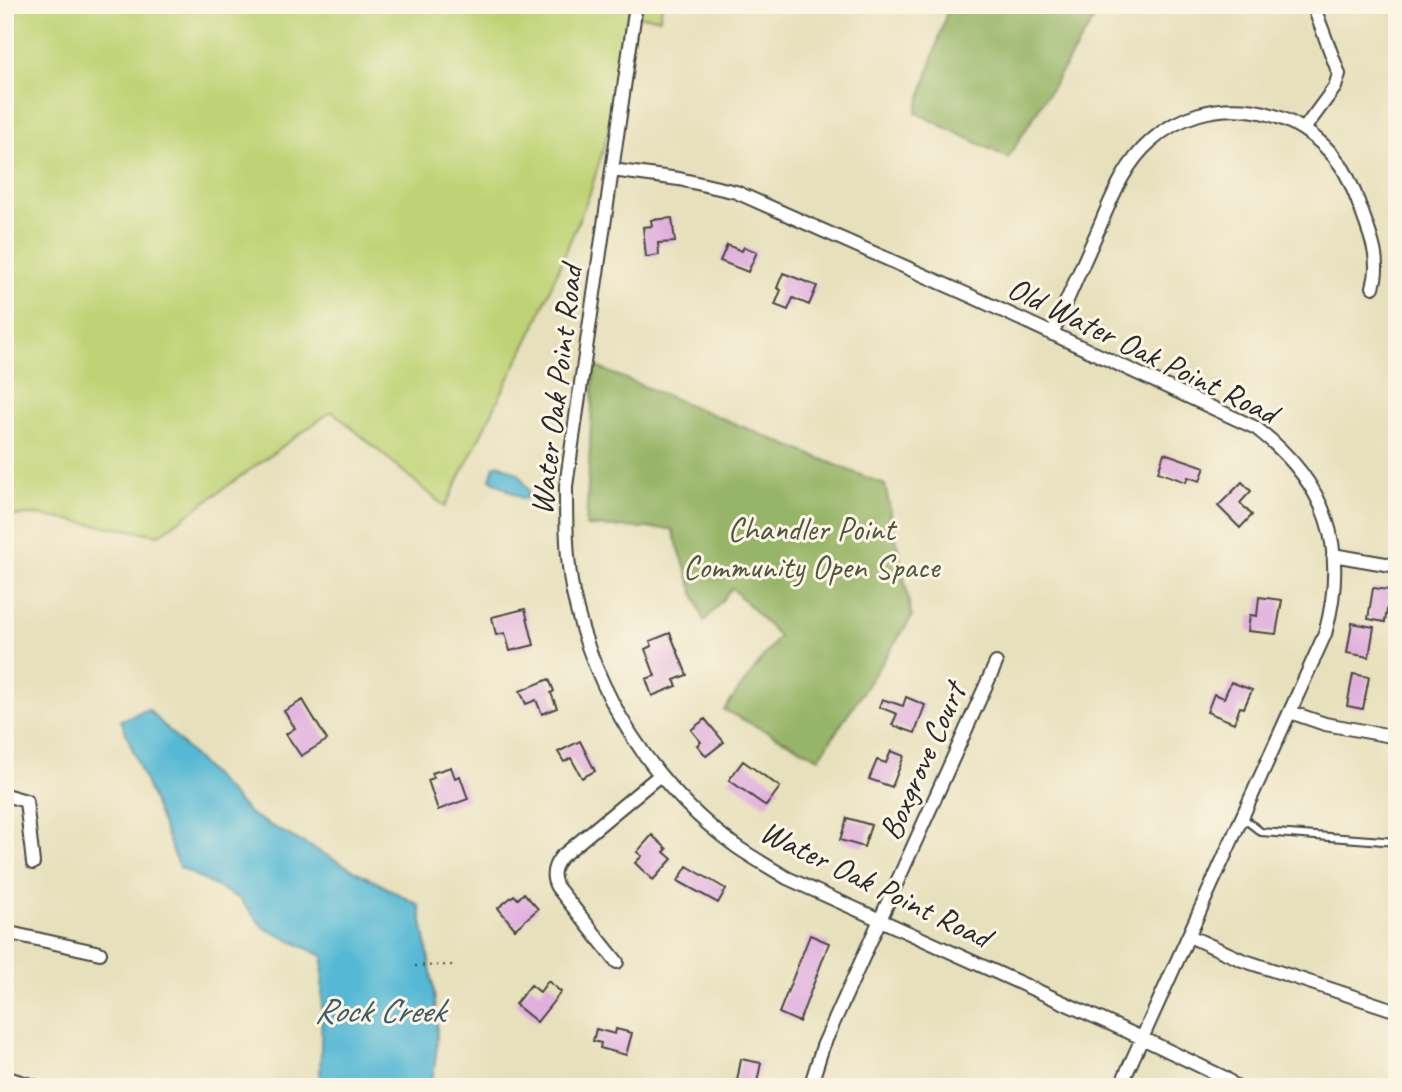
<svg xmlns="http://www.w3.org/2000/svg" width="1402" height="1092" font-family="Caveat,sans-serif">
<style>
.green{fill:#bfd376;stroke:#757f50;stroke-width:2}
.forest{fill:#97b567;stroke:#617049;stroke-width:2}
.water{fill:#55b8d4;stroke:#407280;stroke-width:2}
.building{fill:#e0afde}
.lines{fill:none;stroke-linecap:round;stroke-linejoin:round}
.lane-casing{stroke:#474641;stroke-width:10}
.street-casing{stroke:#474641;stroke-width:16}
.path{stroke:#474641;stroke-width:2;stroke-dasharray:2 5;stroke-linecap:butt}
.lane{stroke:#fff;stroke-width:6}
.street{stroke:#fff;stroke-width:12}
.labels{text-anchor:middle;stroke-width:6;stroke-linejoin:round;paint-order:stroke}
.street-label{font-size:33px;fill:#2b2b2b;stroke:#fcf5e5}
.park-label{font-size:33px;fill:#50553e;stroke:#fcf5e5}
.water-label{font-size:35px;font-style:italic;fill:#3a5c66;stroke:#fcf5e5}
</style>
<rect width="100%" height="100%" fill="#fcf5e5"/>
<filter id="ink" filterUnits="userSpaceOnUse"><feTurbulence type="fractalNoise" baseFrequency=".0143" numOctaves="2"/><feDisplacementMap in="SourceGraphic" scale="14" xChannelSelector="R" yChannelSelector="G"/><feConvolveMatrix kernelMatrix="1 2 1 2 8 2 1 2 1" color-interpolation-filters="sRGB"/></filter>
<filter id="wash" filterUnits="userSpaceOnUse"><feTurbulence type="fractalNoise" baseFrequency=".00686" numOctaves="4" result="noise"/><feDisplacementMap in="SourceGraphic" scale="28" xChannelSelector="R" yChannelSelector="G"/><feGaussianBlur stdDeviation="1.57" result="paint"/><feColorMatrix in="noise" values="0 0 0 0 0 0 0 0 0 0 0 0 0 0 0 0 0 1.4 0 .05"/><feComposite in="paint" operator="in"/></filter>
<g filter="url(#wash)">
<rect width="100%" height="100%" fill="#e7e0bc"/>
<!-- green -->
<path class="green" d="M5 5H662L660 18 636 16 626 73 615 70 608 133 590 193 535 326 445 507 332 411 159 535 37 515 5 516Z"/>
<!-- forest -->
<path class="forest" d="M949 5H1103L1008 158 916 113Z
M594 366 885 485 912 617 819 758 724 710 779 636 732 588 704 622 672 529 586 526Z"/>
<!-- water -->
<path class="water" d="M499 464 519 474 529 492 527 498 523 499 490 479 494 466Z
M148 709 251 815 419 905C428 957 448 1038 429 1087H320L323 956 264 928 240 899 179 867 121 720Z"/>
<g id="blocks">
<!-- building -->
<path class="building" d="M672 218 675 242 658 243 659 255 646 257 643 227 652 226 651 220Z
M727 245 742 251 744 247 757 252 748 272 720 261Z
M783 273 817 286 809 305 793 298 788 310 775 305 781 290 777 288Z
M1164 453 1205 467 1200 481 1188 477 1186 482 1158 472Z
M1242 482 1251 491 1240 503 1252 515 1240 528 1218 506Z
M1373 588 1390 590 1385 622 1368 619Z
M1259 597 1282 600 1276 634 1248 631 1250 615 1257 616Z
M525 609 534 645 510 651 505 633 496 635 492 617Z
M1352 623 1374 627 1369 657 1347 653Z
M670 633 687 675 674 680 677 686 652 696 646 679 655 676 645 649 652 646 650 641Z
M1353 674 1369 677 1363 709 1347 706Z
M549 679 554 691 551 693 557 708 542 714 536 700 526 704 520 691Z
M1231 682 1252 690 1244 708 1240 707 1234 723 1207 712 1214 694 1224 698Z
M906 697 925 705 915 733 892 725 897 714 879 707 882 699 903 706Z
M303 700 327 740 301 756 286 734 295 728 284 711Z
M705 719 724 742 706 756 697 745 701 742 691 730Z
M580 741 595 771 582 778 571 758 564 762 558 752Z
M891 751 904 756 892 787 869 779 877 760 886 763Z
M743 761 780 787 766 806 729 780Z
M451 767 455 778 460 776 468 799 438 810 428 780 434 778 432 773Z
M847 818 871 825 864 847 840 840Z
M652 835 667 849 664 852 672 859 653 880 635 863 642 856 637 852Z
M687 866 726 889 718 903 678 881Z
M524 893 538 909 515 929 498 908 514 895 518 899Z
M810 935 829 943 799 1022 779 1013Z
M548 981 561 992 537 1022 515 1004 531 985 540 992Z
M596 1029 615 1034 616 1029 632 1033 626 1055 600 1048 601 1043 593 1041Z
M741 1059 761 1063 756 1087H736Z"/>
</g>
</g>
<g filter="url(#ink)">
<use href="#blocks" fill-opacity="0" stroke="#474641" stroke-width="2"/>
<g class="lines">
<!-- lane casing -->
<g class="lane-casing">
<path id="lane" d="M1243 818 1261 832 1397 842
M5 1074 47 1087"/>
</g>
<!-- street casing -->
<g class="street-casing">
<path id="street" d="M636 5 566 486C566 522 566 558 573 593 594 693 653 787 737 847 753 858 771 868 787 878L1142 1038 1225 1078 1236 1087
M1304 129 1335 87 1339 74 1313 5
M612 170 679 179 736 192 973 297 1256 428C1327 483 1349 547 1325 634L1120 1087
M1052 334C1066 302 1081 269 1095 237 1110 203 1122 166 1151 141 1208 89 1299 103 1342 167 1351 181 1357 199 1363 215 1372 239 1381 263 1373 287
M1333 555 1397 566
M1290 712 1325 724 1397 737
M5 795 26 801 33 863
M5 932 100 953
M1189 936 1242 960 1397 1011
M617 962 557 887C551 876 553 867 561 857L660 775
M810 1087 823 1046 996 663"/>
</g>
<!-- path -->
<path class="path" d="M415 966 454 965"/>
<!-- lane -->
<use href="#lane" class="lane"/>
<!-- street -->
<use href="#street" class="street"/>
</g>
</g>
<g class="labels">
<!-- street labels -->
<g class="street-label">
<text transform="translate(1143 349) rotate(26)" y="12">Old Water Oak Point Road</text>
<text transform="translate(555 390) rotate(-83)" y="12">Water Oak Point Road</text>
<text transform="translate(921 761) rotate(-66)" y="12">Boxgrove Court</text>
<text transform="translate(876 883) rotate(26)" y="12">Water Oak Point Road</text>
</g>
<!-- park labels -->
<g class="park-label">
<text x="811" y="540">Chandler Point<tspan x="811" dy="38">Community Open Space</tspan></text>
</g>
<!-- water labels -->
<g class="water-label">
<text x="379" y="1022">Rock Creek</text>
</g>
</g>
<!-- margin -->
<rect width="1402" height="1092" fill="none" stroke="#fcf5e5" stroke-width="28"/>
</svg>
